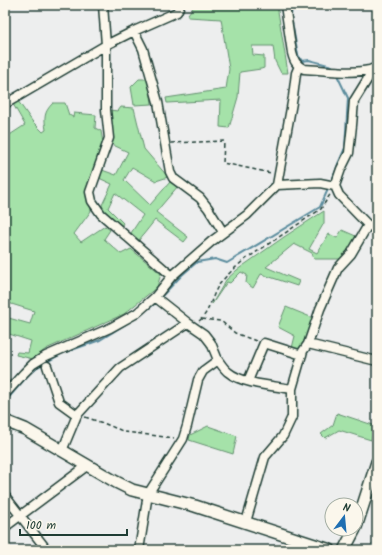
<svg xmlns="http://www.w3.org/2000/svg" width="382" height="555" font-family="Kalam,sans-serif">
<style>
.green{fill:#a5e2a9;stroke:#62906e}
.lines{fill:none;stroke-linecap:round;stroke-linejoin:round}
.stream{stroke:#5c8d9e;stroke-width:2}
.street-casing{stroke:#1f3d34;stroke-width:11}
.secondary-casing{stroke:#1f3d34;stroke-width:14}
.path{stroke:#1f3d34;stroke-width:1.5;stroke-dasharray:4 3;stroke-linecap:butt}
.street{stroke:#fbf7ec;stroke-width:8}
.secondary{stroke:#fbf7ec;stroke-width:11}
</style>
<rect width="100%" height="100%" fill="#edeeee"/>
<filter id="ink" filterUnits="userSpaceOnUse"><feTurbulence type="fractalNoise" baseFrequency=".025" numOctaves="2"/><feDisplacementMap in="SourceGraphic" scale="8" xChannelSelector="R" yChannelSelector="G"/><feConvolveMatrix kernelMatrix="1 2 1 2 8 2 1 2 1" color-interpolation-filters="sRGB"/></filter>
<g filter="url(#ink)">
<!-- green -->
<path class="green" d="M195 5H277L288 73H281L275 61 273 46H252L253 55 264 56V68L261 69 240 72 238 97 229 128 220 127 221 100 167 103 166 98 226 89 229 69 221 19 188 17V14Z
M139 79H149L152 104 134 105 131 87Z
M18 101 32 121 43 132 46 130C44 117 44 112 53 103H65L69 115 73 117 74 113 96 115 95 128 101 131 103 143 89 180 87 191 91 211 74 234 81 242 105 226 110 230 104 239 121 254 131 249 161 274 157 287 124 314 46 349 33 359 16 355 17 352 28 353 31 341 6 333 5 334V317L30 324 34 311 5 302V138L25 125 13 104Z
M121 107 134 108 144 149 168 177 156 181 132 167 124 180 150 205 170 182 178 186 156 212 188 237 184 242 155 220 139 240 131 233 143 215 115 193 108 208 123 223 121 227 105 213 102 205 112 184 99 178 102 170 116 175 128 152 111 144 109 110 118 111Z
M324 211V223L309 249 317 253 329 234 337 238 342 230 358 237 342 259H314L312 253 294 244 266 267 299 281 297 286 261 274 253 288 246 283 247 275 241 272 230 283 227 282 212 304 226 280 237 270 284 237Z
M286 307 313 318 300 351 292 348 295 336 278 327Z
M337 413 376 426 371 440 339 430 325 438 321 434 333 425Z
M208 426 237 436 233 454 189 440 190 435Z"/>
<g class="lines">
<!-- stream -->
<path class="stream" d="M292 5 291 17 298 55 302 61 309 60 332 66 334 69
M331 183 338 164 345 148 348 98 336 73
M160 298 182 275 197 262 215 259 227 263 320 207 329 187
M148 309 157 302
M5 402 29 374 36 368 63 353 100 340 126 324"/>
<!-- street casing -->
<g class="street-casing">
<path id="street" d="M103 5 106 45V110L109 138 90 192 92 201 101 214 172 276
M285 5 292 53C294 61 296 65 304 69 327 70 356 75 377 68
M134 31 177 12 180 5
M5 104 106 45 134 31 143 49 158 102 165 143 170 172 173 178 200 198 208 208 223 232
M277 185 320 183 335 186 339 195 368 225 377 227
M335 186 341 169 349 153 352 125 354 101 367 80 372 69
M308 344 320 309 338 268 351 254 368 225
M218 360C221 364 224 369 228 372 242 384 274 386 292 389
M47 366 59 402 77 415
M248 381 264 343 302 355
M5 394 24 373 33 364 46 356 110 328 137 313 155 297 172 276 212 241 247 215 277 185 293 97 296 73 299 66
M62 451 77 415 120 368 188 323
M5 496 47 550
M246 522 265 457 283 436 292 417V389L303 351 308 344 377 361
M5 527 88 465
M139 550 148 494 183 439 187 426 198 380 203 371 218 360 211 343 204 334 188 323 155 297"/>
</g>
<!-- secondary casing -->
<g class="secondary-casing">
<path id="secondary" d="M5 421 25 429 116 482 132 490 195 506 330 550
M356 527 377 462
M344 550 355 529"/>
</g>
<!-- path -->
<path class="path" d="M373 82 377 84
M171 143 224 141 223 163 271 173
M373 219 377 215
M202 319 221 321 235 333 256 341
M199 321C209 313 211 299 217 288 222 279 235 268 243 261L321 209 331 193
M85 417 103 423 125 432 174 438"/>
<!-- street -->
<use href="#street" class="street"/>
<!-- secondary -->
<use href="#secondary" class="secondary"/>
</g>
</g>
<!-- margin -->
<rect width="382" height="555" fill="none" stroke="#fbf7ec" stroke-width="20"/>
<rect x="10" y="10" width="362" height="535" fill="none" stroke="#1f3d34" stroke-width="1.5" filter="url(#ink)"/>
<!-- north arrow -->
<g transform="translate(344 517) rotate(16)"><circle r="19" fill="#fbf7ec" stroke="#a3ada2"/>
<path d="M0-3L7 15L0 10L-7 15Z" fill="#1f6fb2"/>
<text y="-6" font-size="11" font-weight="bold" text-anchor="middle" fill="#1f3d34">N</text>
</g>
<!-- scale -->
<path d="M20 529v6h107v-6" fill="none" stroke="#1f3d34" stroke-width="2"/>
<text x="26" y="529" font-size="12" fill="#1f3d34" stroke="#fbf7ec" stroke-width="3" paint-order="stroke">100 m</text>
</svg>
